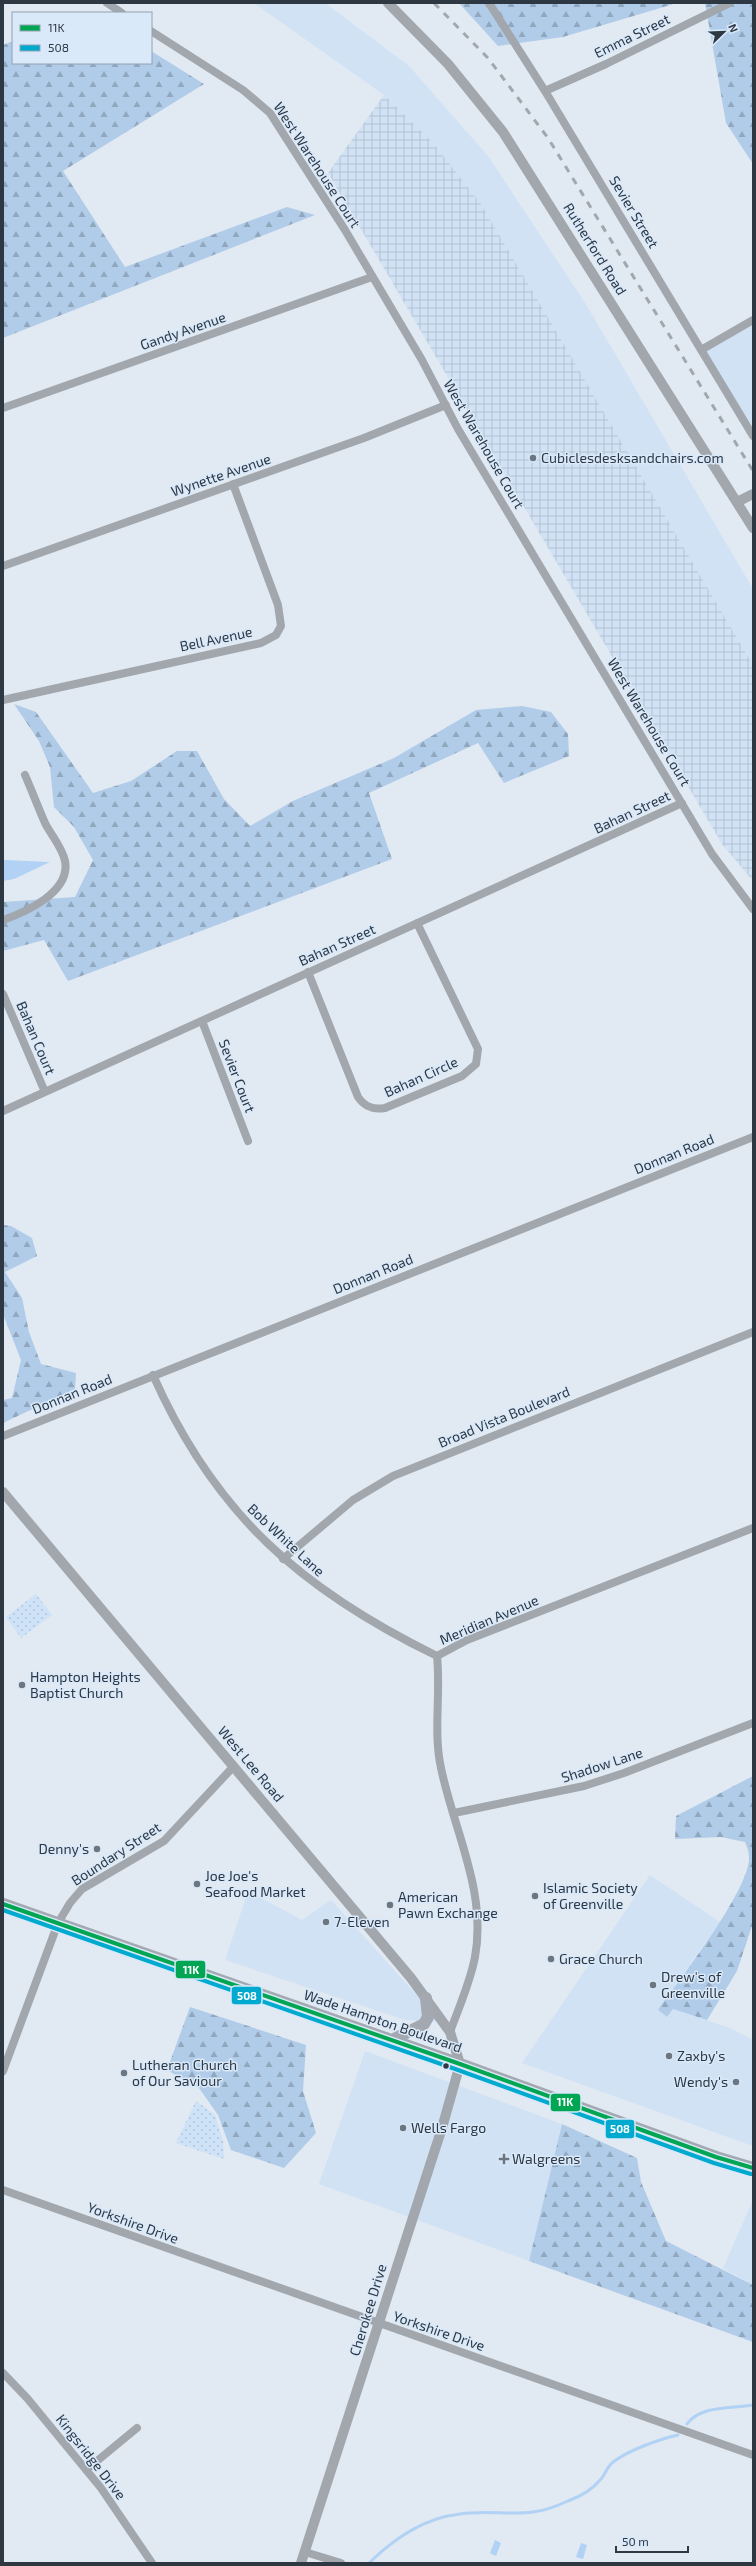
<svg xmlns="http://www.w3.org/2000/svg" width="756" height="2566" font-family="'Exo 2',sans-serif">
<style>
.built{fill:#d1e2f5}
.industrial{fill:url(#industrial-grid)}
.grass{fill:url(#grass-dots)}
.forest{fill:url(#forest-firs)}
.water{fill:#b1d2f4}
.lines{fill:none;stroke-linecap:round;stroke-linejoin:round}
.stream{stroke:#b1d2f4;stroke-width:3}
.minor{stroke:#a1a7ac;stroke-width:8}
.tertiary{stroke:#a1a7ac;stroke-width:10}
.primary{stroke:#a4a9b1;stroke-width:12}
.rail{stroke:#a1a8ad;stroke-width:3;stroke-dasharray:7 7;stroke-linecap:butt}
.bus-1-casing{stroke:#d9e9fa;stroke-width:7}
.bus-2-casing{stroke:#d9e9fa;stroke-width:7}
.bus-1{stroke:#00a651;stroke-width:4}
.bus-2{stroke:#00a9ce;stroke-width:4}
.poi-dot{fill:#6c7680;stroke:#d9e9fa;stroke-width:1.5}
.bus-dot{fill:#2d3843;stroke:#d9e9fa;stroke-width:1.5}
.labels{text-anchor:middle;stroke-width:3;stroke-linejoin:round;paint-order:stroke}
.street-label{font-size:14px;fill:#2d3843;stroke:#d9e9fa}
.poi-label{font-size:14px;fill:#2d3843;stroke:#d9e9fa;text-anchor:start}
.line-badge{stroke:#d9e9fa;stroke-width:1.5}
.badge-label{font-size:11px;text-anchor:middle;font-weight:bold;fill:#fff}
</style>
<defs>
<pattern id="industrial-grid" width="8" height="8" patternUnits="userSpaceOnUse"><rect width="8" height="8" fill="#d1e2f5"/><path d="M0 4h8M4 0v8" fill="none" stroke="#b4c3d3"/></pattern>
<pattern id="grass-dots" width="8" height="8" patternUnits="userSpaceOnUse"><rect width="8" height="8" fill="#cee2f8"/><path d="M2 2h.1M6 6h.1" fill="none" stroke="#b1c3d6" stroke-width="1.8" stroke-linecap="round"/></pattern>
<pattern id="forest-firs" width="22" height="20" patternUnits="userSpaceOnUse"><rect width="22" height="20" fill="#b1cce9"/><path d="M5 1l3.5 6h-7zM16 11l3.5 6h-7z" fill="#90a7be"/></pattern>
</defs>
<rect width="100%" height="100%" fill="#e1e9f2"/>
<!-- built -->
<path class="built" d="M254 3H325L409 66 488 156 587 306 753 589V665L481 204 433 143 384 95Z
M753 320V431L701 350Z
M650 1875 720 1922 658 2010 667 2017 673 2009 730 2028 753 2040V2146L522 2063Z
M248 1891 302 1920 331 1900 441 2022 405 2020 225 1960Z
M365 2051 562 2124 529 2261 319 2184Z
M753 2200V2285L723 2268Z"/>
<!-- industrial -->
<path class="industrial" d="M384 95 433 143 481 204 753 665V881L722 844 328 173Z"/>
<!-- grass -->
<path class="grass" d="M36 1594 52 1615 21 1638 6 1617Z
M196 2101 215 2115 223 2141 224 2159 176 2143Z"/>
<!-- forest -->
<path class="forest" d="M459 3H677L563 37 498 46Z
M705 3H753V164L726 123Z
M13 41V63H151V51L204 84 63 171 125 267 287 207 315 215 3 338V45Z
M14 704 36 712 93 793 131 781 177 751H197L224 799 250 826 293 801 394 758 476 710 522 706 551 712 568 734 569 756 504 783 478 743 369 793 392 859 68 981 44 940 3 951V902L75 897 93 860 74 827 54 807 50 767 39 741Z
M3 1225 11 1226 32 1238 37 1256 5 1272 22 1298 29 1332 41 1364 76 1373 75 1389 3 1423V1400L12 1398 21 1360 3 1314Z
M753 1776V1923L737 1971 707 2020 673 2009 667 2017 658 2010C678 1982 751 1888 749 1857 749 1852 747 1847 745 1842L721 1837 675 1839 676 1816Z
M190 2007 306 2045 303 2091 316 2133 284 2168 231 2150 218 2115 199 2088 167 2070Z
M562 2124 637 2158 641 2182 666 2241 753 2285V2342L529 2261Z"/>
<!-- water -->
<path class="water" d="M3 860 50 862 14 879 3 881Z
M495 2540 501 2543 496 2556 490 2553Z
M581 2543 587 2545 583 2559 576 2557Z"/>
<g class="lines">
<!-- stream -->
<path class="stream" d="M687 2424C701 2405 731 2409 753 2405
M369 2563C395 2538 424 2518 460 2514 484 2510 510 2515 533 2512 544 2511 557 2506 568 2501 579 2497 592 2490 600 2480 605 2475 607 2467 612 2463 626 2451 660 2439 678 2435"/>
<!-- minor -->
<path class="minor" d="M107 3 122 13
M489 3 545 91 753 436
M151 31 243 90 270 113 345 230 422 360 458 429 712 854 753 909
M545 91 606 64 730 3
M701 350 753 320
M3 408 372 277
M3 566 364 438 446 405
M3 700 261 643 276 635 281 626 278 605 233 484
M3 920C26 912 71 892 65 861 62 847 51 835 45 823 38 807 32 791 25 775
M308 972 358 1097C365 1107 373 1110 385 1108L462 1076 476 1064 478 1049 417 923
M3 994 45 1092
M202 1021 248 1141
M3 1111 682 803
M153 1375C215 1515 302 1590 437 1656
M3 1436 753 1137
M283 1559 353 1500 393 1476 753 1332
M437 1656C441 1694 433 1731 441 1768 454 1831 487 1891 475 1957 470 1983 459 2007 450 2032
M437 1656 467 1640 753 1528
M454 1813 584 1786 624 1773 753 1723
M3 2071 58 1923 70 1903 82 1889 164 1841 234 1766
M3 2190 753 2455
M3 2373 27 2398 101 2488 152 2563
M86 2470 137 2428
M305 2552 341 2563"/>
<!-- tertiary -->
<path class="tertiary" d="M388 3 448 64 503 132 753 528
M737 502 753 494
M3 1492 411 1978 450 2032 460 2064 442 2128 301 2563"/>
<!-- primary -->
<path class="primary" d="M3 1904 460 2064 716 2157 753 2168
M392 2040 424 2024 428 2017 426 1998"/>
<!-- rail -->
<path class="rail" d="M434 3 488 58 548 138 753 471"/>
<!-- bus-1 casing -->
<g class="bus-1-casing">
<path id="bus-1" d="M3 1904 460 2064 716 2157 753 2168"/>
</g>
<!-- bus-2 casing -->
<g class="bus-2-casing">
<path id="bus-2" d="M3 1910 458 2070 714 2163 751 2174"/>
</g>
<!-- bus-1 -->
<use href="#bus-1" class="bus-1"/>
<!-- bus-2 -->
<use href="#bus-2" class="bus-2"/>
</g>
<!-- markers -->
<g class="poi-dot">
<circle cx="533" cy="458" r="4"/>
<circle cx="22" cy="1685" r="4"/>
<circle cx="97" cy="1849" r="4"/>
<circle cx="197" cy="1884" r="4"/>
<circle cx="535" cy="1896" r="4"/>
<circle cx="390" cy="1905" r="4"/>
<circle cx="326" cy="1922" r="4"/>
<circle cx="551" cy="1959" r="4"/>
<circle cx="653" cy="1985" r="4"/>
<circle cx="669" cy="2056" r="4"/>
<circle cx="124" cy="2073" r="4"/>
<circle cx="736" cy="2082" r="4"/>
<circle cx="403" cy="2128" r="4"/>
<path d="M502 2153h4v4h4v4h-4v4h-4v-4h-4v-4h4z"/>
</g>
<circle class="bus-dot" cx="446" cy="2066" r="3.5"/>
<g class="labels">
<!-- street labels -->
<g class="street-label">
<text transform="translate(632 36) rotate(-26)" y="5">Emma Street</text>
<text transform="translate(317 165) rotate(57)" y="5">West Warehouse Court</text>
<text transform="translate(634 212) rotate(59)" y="5">Sevier Street</text>
<text transform="translate(595 249) rotate(58)" y="5">Rutherford Road</text>
<text transform="translate(183 331) rotate(-19)" y="5">Gandy Avenue</text>
<text transform="translate(484 444) rotate(60)" y="5">West Warehouse Court</text>
<text transform="translate(221 475) rotate(-19)" y="5">Wynette Avenue</text>
<text transform="translate(216 639) rotate(-12)" y="5">Bell Avenue</text>
<text transform="translate(649 722) rotate(59)" y="5">West Warehouse Court</text>
<text transform="translate(632 812) rotate(-25)" y="5">Bahan Street</text>
<text transform="translate(337 945) rotate(-24)" y="5">Bahan Street</text>
<text transform="translate(36 1038) rotate(67)" y="5">Bahan Court</text>
<text transform="translate(237 1076) rotate(69)" y="5">Sevier Court</text>
<text transform="translate(421 1077) rotate(-24)" y="5">Bahan Circle</text>
<text transform="translate(674 1154) rotate(-22)" y="5">Donnan Road</text>
<text transform="translate(373 1274) rotate(-22)" y="5">Donnan Road</text>
<text transform="translate(72 1394) rotate(-22)" y="5">Donnan Road</text>
<text transform="translate(504 1417) rotate(-22)" y="5">Broad Vista Boulevard</text>
<text transform="translate(286 1540) rotate(43)" y="5">Bob White Lane</text>
<text transform="translate(489 1620) rotate(-23)" y="5">Meridian Avenue</text>
<text transform="translate(251 1764) rotate(50)" y="5">West Lee Road</text>
<text transform="translate(602 1765) rotate(-18)" y="5">Shadow Lane</text>
<text transform="translate(116 1854) rotate(-33)" y="5">Boundary Street</text>
<text transform="translate(383 2021) rotate(19)" y="5">Wade Hampton Boulevard</text>
<text transform="translate(133 2223) rotate(20)" y="5">Yorkshire Drive</text>
<text transform="translate(368 2310) rotate(-73)" y="5">Cherokee Drive</text>
<text transform="translate(439 2331) rotate(19)" y="5">Yorkshire Drive</text>
<text transform="translate(91 2457) rotate(52)" y="5">Kingsridge Drive</text>
</g>
<!-- poi labels -->
<g class="poi-label">
<text x="541" y="463">Cubiclesdesksandchairs.com</text>
<text x="30" y="1682">Hampton Heights<tspan x="30" dy="16">Baptist Church</tspan></text>
<text x="89" y="1854" text-anchor="end">Denny's</text>
<text x="205" y="1881">Joe Joe's<tspan x="205" dy="16">Seafood Market</tspan></text>
<text x="543" y="1893">Islamic Society<tspan x="543" dy="16">of Greenville</tspan></text>
<text x="398" y="1902">American<tspan x="398" dy="16">Pawn Exchange</tspan></text>
<text x="334" y="1927">7-Eleven</text>
<text x="559" y="1964">Grace Church</text>
<text x="661" y="1982">Drew's of<tspan x="661" dy="16">Greenville</tspan></text>
<text x="677" y="2061">Zaxby's</text>
<text x="132" y="2070">Lutheran Church<tspan x="132" dy="16">of Our Saviour</tspan></text>
<text x="728" y="2087" text-anchor="end">Wendy's</text>
<text x="411" y="2133">Wells Fargo</text>
<text x="512" y="2164">Walgreens</text>
</g>
</g>
<g class="line-badge">
<rect x="175" y="1960" width="31" height="19" rx="4" fill="#00a651"/>
<rect x="231" y="1986" width="31" height="19" rx="4" fill="#00a9ce"/>
<rect x="550" y="2093" width="31" height="19" rx="4" fill="#00a651"/>
<rect x="605" y="2119" width="30" height="20" rx="4" fill="#00a9ce"/>
</g>
<g class="badge-label">
<text x="191" y="1974">11K</text>
<text x="247" y="2000">508</text>
<text x="565" y="2106">11K</text>
<text x="620" y="2133">508</text>
</g>
<!-- border -->
<rect width="756" height="2566" fill="none" stroke="#2d3843" stroke-width="8"/>
<!-- legend -->
<rect x="12" y="12" width="140" height="52" fill="#d9e9fa" stroke="#94a2b1"/>
<rect x="20" y="25" width="20" height="6" fill="#00a651" stroke="#94a2b1"/>
<text x="48" y="32" font-size="12" fill="#2d3843">11K</text>
<rect x="20" y="45" width="20" height="6" fill="#00a9ce" stroke="#94a2b1"/>
<text x="48" y="52" font-size="12" fill="#2d3843">508</text>
<!-- north arrow -->
<g transform="translate(724 32) rotate(67)" stroke="#d9e9fa" stroke-width="3" paint-order="stroke">
<path d="M0-3L7 15L0 10L-7 15Z" fill="#2d3843"/>
<text y="-6" font-size="11" font-weight="bold" text-anchor="middle" fill="#2d3843">N</text>
</g>
<!-- scale -->
<path d="M616 2546v6h72v-6" fill="none" stroke="#2d3843" stroke-width="2"/>
<text x="622" y="2546" font-size="12" fill="#2d3843" stroke="#d9e9fa" stroke-width="3" paint-order="stroke">50 m</text>
</svg>
